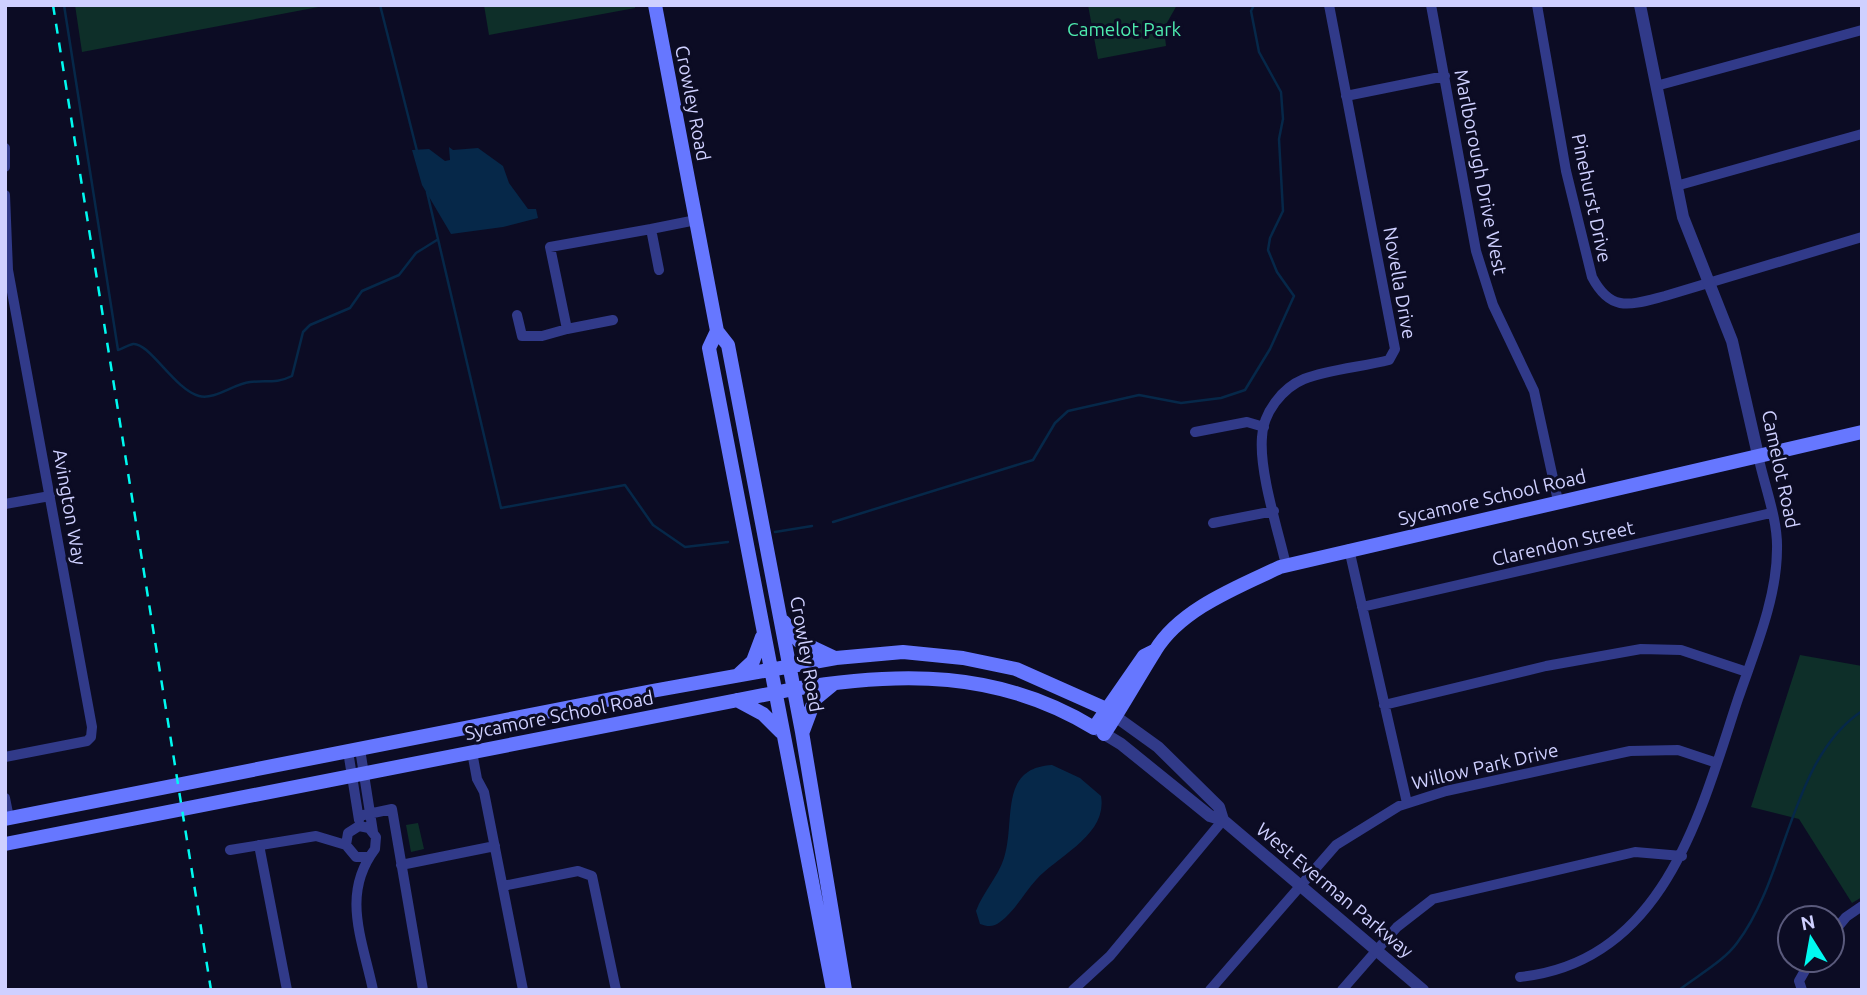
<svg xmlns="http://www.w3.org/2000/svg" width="1867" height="995" font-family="Ubuntu,sans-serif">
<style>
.green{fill:#0e2f29}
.water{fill:#062849}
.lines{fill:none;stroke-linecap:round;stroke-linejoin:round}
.stream{stroke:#062849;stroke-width:2.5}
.minor{stroke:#313a89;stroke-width:10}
.tertiary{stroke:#313a89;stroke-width:12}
.secondary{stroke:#67f;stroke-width:14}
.rail{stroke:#00faf0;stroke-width:2.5;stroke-dasharray:10 9;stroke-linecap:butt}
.labels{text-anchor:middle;stroke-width:6;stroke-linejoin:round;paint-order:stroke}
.park-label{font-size:19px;fill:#4eecaf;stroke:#0c0c24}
.street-label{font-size:19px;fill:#cfd0ff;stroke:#0c0c24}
</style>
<rect width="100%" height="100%" fill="#0c0c24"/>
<!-- green -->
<path class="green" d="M75 5H329L82 52Z
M484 5H635V8L489 35Z
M1088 5H1177L1164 28 1166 46 1098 59Z
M1800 655 1862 666V897L1852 903 1799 819 1751 807Z
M418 823 424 849 411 852 406 825Z"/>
<!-- water -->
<path class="water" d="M449 147 453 150 478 148 503 166 509 183 528 209H536L538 218 503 227 451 234 422 185 412 150 429 149 445 161 450 160Z
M1052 765 1080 778 1101 796C1108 835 1057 856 1036 880 1024 893 1015 911 1000 922 994 927 988 927 980 924L976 911C983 892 998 877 1004 858 1016 821 998 768 1052 765Z"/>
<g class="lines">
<!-- stream -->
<path class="stream" d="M64 5 118 350C122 349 128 345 133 344 149 342 175 390 199 396 215 400 233 384 250 382 266 380 276 384 292 376L303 332 310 325 350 308 362 291 399 275 416 253 437 240
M380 5 417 151
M427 192 501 508 625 485 653 525 685 547 728 542
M833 522 1033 460 1055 423 1068 411 1139 395 1181 403 1221 398 1245 390 1270 349 1294 296 1277 272 1268 250 1270 238 1283 211 1279 139 1283 119 1281 92 1259 52 1251 11 1254 5
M775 532 812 526
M1679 990C1697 976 1724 961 1737 943 1788 876 1790 759 1862 711"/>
<!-- minor -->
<path class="minor" d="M1431 5 1476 251 1493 305 1534 391 1558 501
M1537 5 1566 171 1592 277C1611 313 1630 305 1665 296L1862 237
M1656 86 1862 30
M1346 96 1445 76
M5 148V167
M1676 186 1862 134
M5 195 8 270 92 727 91 737 87 741 5 757
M651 229 696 220
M517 315 522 336H542L567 329 550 247 651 229 659 270
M567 329 613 320
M1195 432 1247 422 1264 427
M5 504 50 496
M1213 523 1274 511
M1349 549 1407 803
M1286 565C1278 530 1259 472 1262 437 1263 413 1282 388 1304 379 1330 369 1362 367 1389 360L1395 349 1329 5
M1362 607 1771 513
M1384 705 1546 666 1641 649 1681 650 1747 672
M360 749 373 832
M348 751 359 820
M472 752 477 779 484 792 523 990
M5 798 9 818
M359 816 392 809 423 990
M259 845 287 990
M346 845 348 833 359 826 369 828 376 837 375 849C341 894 362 938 373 990
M230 850 316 836 346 845 356 857H367
M401 865 495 846
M503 886 578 871 592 876 616 990
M1832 934 1846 917 1862 906
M1520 977C1664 962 1700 814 1738 699 1754 652 1777 599 1777 549 1778 519 1764 485 1758 455
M1073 990 1110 956 1223 820
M1210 990 1336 845 1399 806 1446 791 1630 751 1678 750 1717 763
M1342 990 1397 927 1433 899 1635 852 1682 856
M1802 990 1799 981 1811 960"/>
<!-- tertiary -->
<path class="tertiary" d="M1640 5 1683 217 1732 341 1758 455
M1108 711 1158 747 1219 807 1223 820
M1098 730 1121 744 1210 816 1223 820 1423 990"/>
<!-- secondary -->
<path class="secondary" d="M655 5 717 331 728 345 802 732 845 990
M717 331 709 348 833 990
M784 622 799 641 835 658
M738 675 753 661 762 637
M737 700 763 714 781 732
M803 731 815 699 832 685
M1104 734C1122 707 1138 678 1155 651 1180 609 1238 587 1280 567L1862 432
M5 819 652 691 836 658 903 652 963 658 1016 669 1106 709
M5 844 794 689C900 671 999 670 1094 728L1144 656 1154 651"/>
<!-- rail -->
<path class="rail" d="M53 5 211 990"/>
</g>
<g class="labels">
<!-- park labels -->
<g class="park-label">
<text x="1124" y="36">Camelot Park</text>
</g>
<!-- street labels -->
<g class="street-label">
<text transform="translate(693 103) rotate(79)" y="7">Crowley Road</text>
<text transform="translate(1481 172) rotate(79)" y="7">Marlborough Drive West</text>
<text transform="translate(1592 198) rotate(78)" y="7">Pinehurst Drive</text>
<text transform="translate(1400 283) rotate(80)" y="7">Novella Drive</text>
<text transform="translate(1781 469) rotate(78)" y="7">Camelot Road</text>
<text transform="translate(1492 497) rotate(-13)" y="7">Sycamore School Road</text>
<text transform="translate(70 507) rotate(80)" y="7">Avington Way</text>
<text transform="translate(1563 543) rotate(-13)" y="7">Clarendon Street</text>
<text transform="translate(807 654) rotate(80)" y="7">Crowley Road</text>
<text transform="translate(559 715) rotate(-11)" y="7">Sycamore School Road</text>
<text transform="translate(1485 766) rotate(-13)" y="7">Willow Park Drive</text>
<text transform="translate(1335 890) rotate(40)" y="7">West Everman Parkway</text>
</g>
</g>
<!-- border -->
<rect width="1867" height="995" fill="none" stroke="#cfd0ff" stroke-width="14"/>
<!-- north arrow -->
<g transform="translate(1811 939) rotate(349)"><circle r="33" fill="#0c0c24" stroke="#5a5a7c" stroke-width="2"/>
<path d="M0-5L12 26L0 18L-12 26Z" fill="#00faf0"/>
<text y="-10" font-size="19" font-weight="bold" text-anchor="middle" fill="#cfd0ff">N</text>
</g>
</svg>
